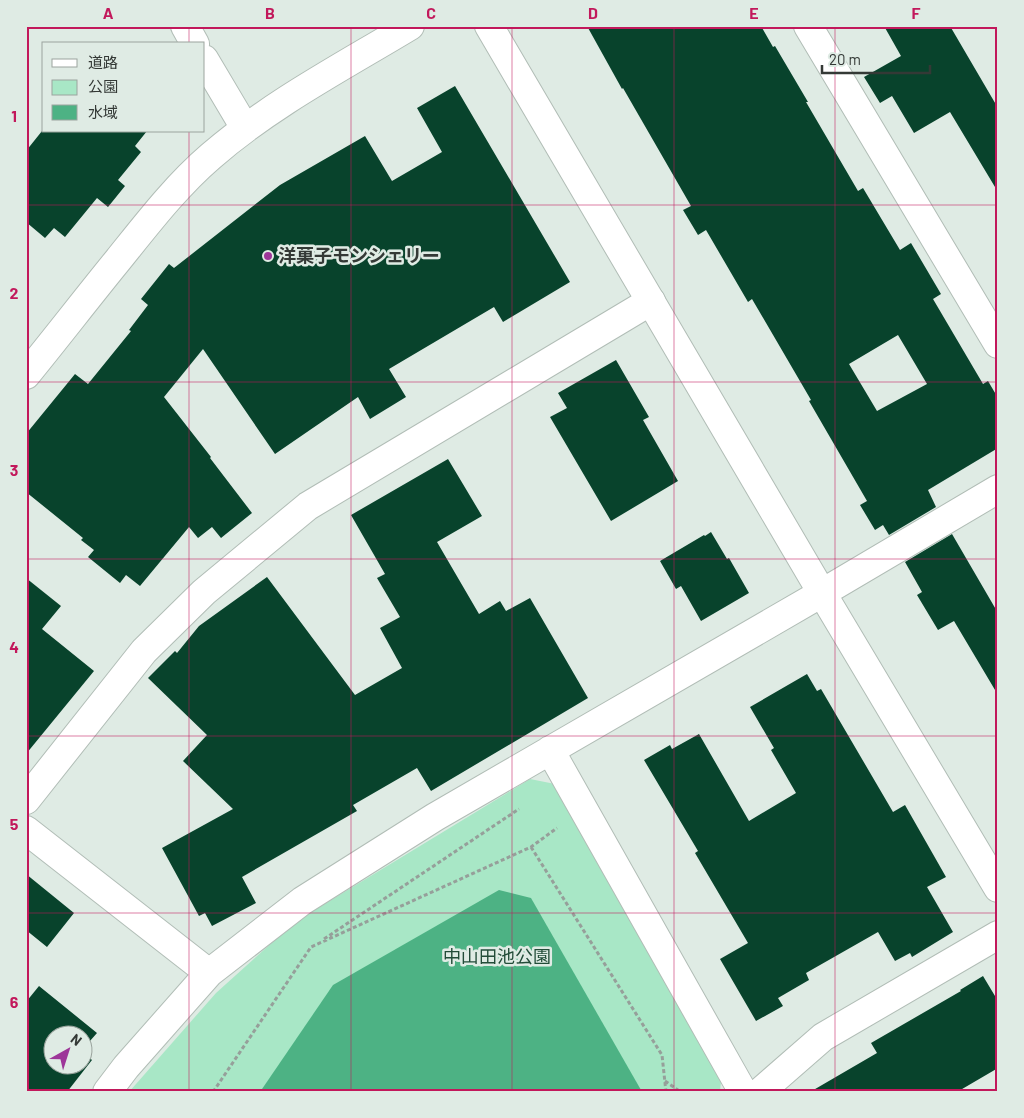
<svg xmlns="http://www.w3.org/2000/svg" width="1024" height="1118" font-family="Barlow,'Noto Sans JP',sans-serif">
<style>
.green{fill:#a8e7c6}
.water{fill:#4db284}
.building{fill:#08432c;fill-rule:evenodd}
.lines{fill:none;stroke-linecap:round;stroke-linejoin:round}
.street-casing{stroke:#b1bdb6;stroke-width:30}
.secondary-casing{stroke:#b1bdb6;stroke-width:30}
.path{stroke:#969f9a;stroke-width:3;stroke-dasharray:4 2.5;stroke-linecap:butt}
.street{stroke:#fff;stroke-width:28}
.secondary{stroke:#fff;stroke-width:28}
.grid{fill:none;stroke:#c2185b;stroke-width:1;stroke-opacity:0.55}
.poi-dot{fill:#9d3699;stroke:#dfebe4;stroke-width:2}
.labels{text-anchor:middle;stroke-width:5;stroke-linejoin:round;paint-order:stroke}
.poi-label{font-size:18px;font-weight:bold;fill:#343936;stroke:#dfebe4;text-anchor:start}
.park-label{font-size:18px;fill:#224c38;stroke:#dfebe4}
.neatline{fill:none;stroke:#c2185b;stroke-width:2}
.grid-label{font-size:16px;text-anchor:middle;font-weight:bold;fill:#c2185b}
</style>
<rect width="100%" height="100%" fill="#dfebe4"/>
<!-- green -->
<path class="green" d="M530 779 555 784 721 1081 720 1092H129L216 993 295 922Z"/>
<!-- water -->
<path class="water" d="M499 890 531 898 641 1090 640 1092H260L333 985Z"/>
<!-- building -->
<path class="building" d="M587 26H761L773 47 775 46 808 102H806L858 191 863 188 900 250 911 243 941 294 933 299 983 384 988 381 998 398V448L928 490 936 507 889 535 883 525 875 530 860 505 867 501 809 401 811 400 752 299 748 302 706 230 698 235 683 210 691 206 623 88 622 89ZM898 335 927 384 877 411 849 364Z
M884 26H950L998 108V192L950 112 914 133 892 96 880 103 864 77 901 56Z
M455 86 570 282 503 322 494 307 389 369 406 397 370 419 358 397 275 454 203 349 164 397 211 457 210 458 252 513 221 538 212 527 198 538 189 527 140 586 126 575 120 583 88 557 94 550 81 540 83 538 26 492V434L75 374 88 384 131 331 129 330 148 305 141 299 169 264 174 268 280 185 365 136 392 181 442 152 417 108Z
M42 131H147L135 146 141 152 118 180 125 186 108 207 97 198 65 237 54 228 45 238 26 222V151Z
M616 360 649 417 643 420 678 481 611 521 550 417 567 408 558 393Z
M448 459 482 516 437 542 479 614 500 601 506 611 530 598 588 698 431 791 417 768 353 805 357 811 242 877 256 903 212 926 205 913 199 916 162 848 233 809 183 761 207 735 148 678 175 651 177 653 199 626 267 577 355 695 402 668 380 628 400 617 377 578 385 574 351 515Z
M711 532 727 559 729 558 749 593 701 621 681 586 676 589 660 561 704 535 705 536Z
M952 534 998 613V695L954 621 938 630 917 595 922 592 905 562Z
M26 578 61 606 42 629 94 671 26 754Z
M807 674 817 691 821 689 893 812 905 805 946 877 927 887 953 932 912 957 910 953 895 961 878 932 806 973 809 980 778 998 783 1006 756 1021 720 959 748 943 695 853 698 851 644 760 670 745 672 749 699 734 749 821 796 793 771 750 774 748 750 707Z
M26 874 74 913 47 947 26 930Z
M983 976 998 1001V1068L957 1092H810L877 1053 871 1043 961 991 960 990Z
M39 986 97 1033 82 1050V1036H52V1066H82V1052L92 1060 67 1092H26V1002Z"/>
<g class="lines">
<!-- street casing -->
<g class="street-casing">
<path id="street" d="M185 26 195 44
M808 26 998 344
M204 59 245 128
M550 750 743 1092
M26 800 144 651 204 592 308 506 651 301
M26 830 209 973
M107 1092 126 1067 209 973 302 901 435 817 822 593 998 489
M760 1092 823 1037 998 935"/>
</g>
<!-- secondary casing -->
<g class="secondary-casing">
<path id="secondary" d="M489 26 822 593 998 888
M26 375C57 337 87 298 118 260 147 224 176 186 211 156 271 104 342 67 410 26"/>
</g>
<!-- path -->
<path class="path" d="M531 847 662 1055 666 1092
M324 939 519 809
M665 1081 681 1092
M213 1092 311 947 531 847 557 828"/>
<!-- street -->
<use href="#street" class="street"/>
<!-- secondary -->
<use href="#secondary" class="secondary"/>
</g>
<!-- grid -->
<path class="grid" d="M189 26V44M351 26V1092M512 26V1092M674 26V1092M835 26V1092M189 131V1092M26 205H998M26 382H998M26 559H998M26 736H998M26 913H998"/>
<!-- markers -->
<circle class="poi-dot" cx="268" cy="256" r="5"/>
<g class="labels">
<!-- poi labels -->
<g class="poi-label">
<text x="278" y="262">洋菓子モンシェリー</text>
</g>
<!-- park labels -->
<g class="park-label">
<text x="497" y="963">中山田池公園</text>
</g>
</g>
<!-- border -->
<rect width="1024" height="1118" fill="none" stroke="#dfebe4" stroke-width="55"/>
<!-- legend -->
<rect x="42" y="42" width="162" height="90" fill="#dfebe4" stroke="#9ba49e"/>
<rect x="52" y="59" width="25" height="8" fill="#ffffff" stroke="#9ba49e"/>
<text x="88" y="68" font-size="15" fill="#343936">道路</text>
<rect x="52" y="80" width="25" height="15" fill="#a8e7c6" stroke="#9ba49e"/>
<text x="88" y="92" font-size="15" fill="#343936">公園</text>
<rect x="52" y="105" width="25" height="15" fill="#4db284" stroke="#9ba49e"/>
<text x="88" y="118" font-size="15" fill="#343936">水域</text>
<!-- north arrow -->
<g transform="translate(68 1050) rotate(39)"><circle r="24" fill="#dfebe4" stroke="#9ba49e"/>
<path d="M0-4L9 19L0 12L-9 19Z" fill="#9d3699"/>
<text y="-8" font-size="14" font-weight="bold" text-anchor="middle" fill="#343936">N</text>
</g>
<!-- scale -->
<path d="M822 65v8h108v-8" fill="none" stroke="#343936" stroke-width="2.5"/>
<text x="829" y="65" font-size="15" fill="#343936" stroke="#dfebe4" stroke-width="4" paint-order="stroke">20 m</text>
<rect x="28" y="28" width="968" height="1062" class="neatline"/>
<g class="grid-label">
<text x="108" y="19">A</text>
<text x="270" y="19">B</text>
<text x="431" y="19">C</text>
<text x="593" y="19">D</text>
<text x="754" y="19">E</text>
<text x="916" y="19">F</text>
<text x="14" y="122">1</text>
<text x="14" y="299">2</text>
<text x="14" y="476">3</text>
<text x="14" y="653">4</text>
<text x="14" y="830">5</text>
<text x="14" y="1008">6</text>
</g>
</svg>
